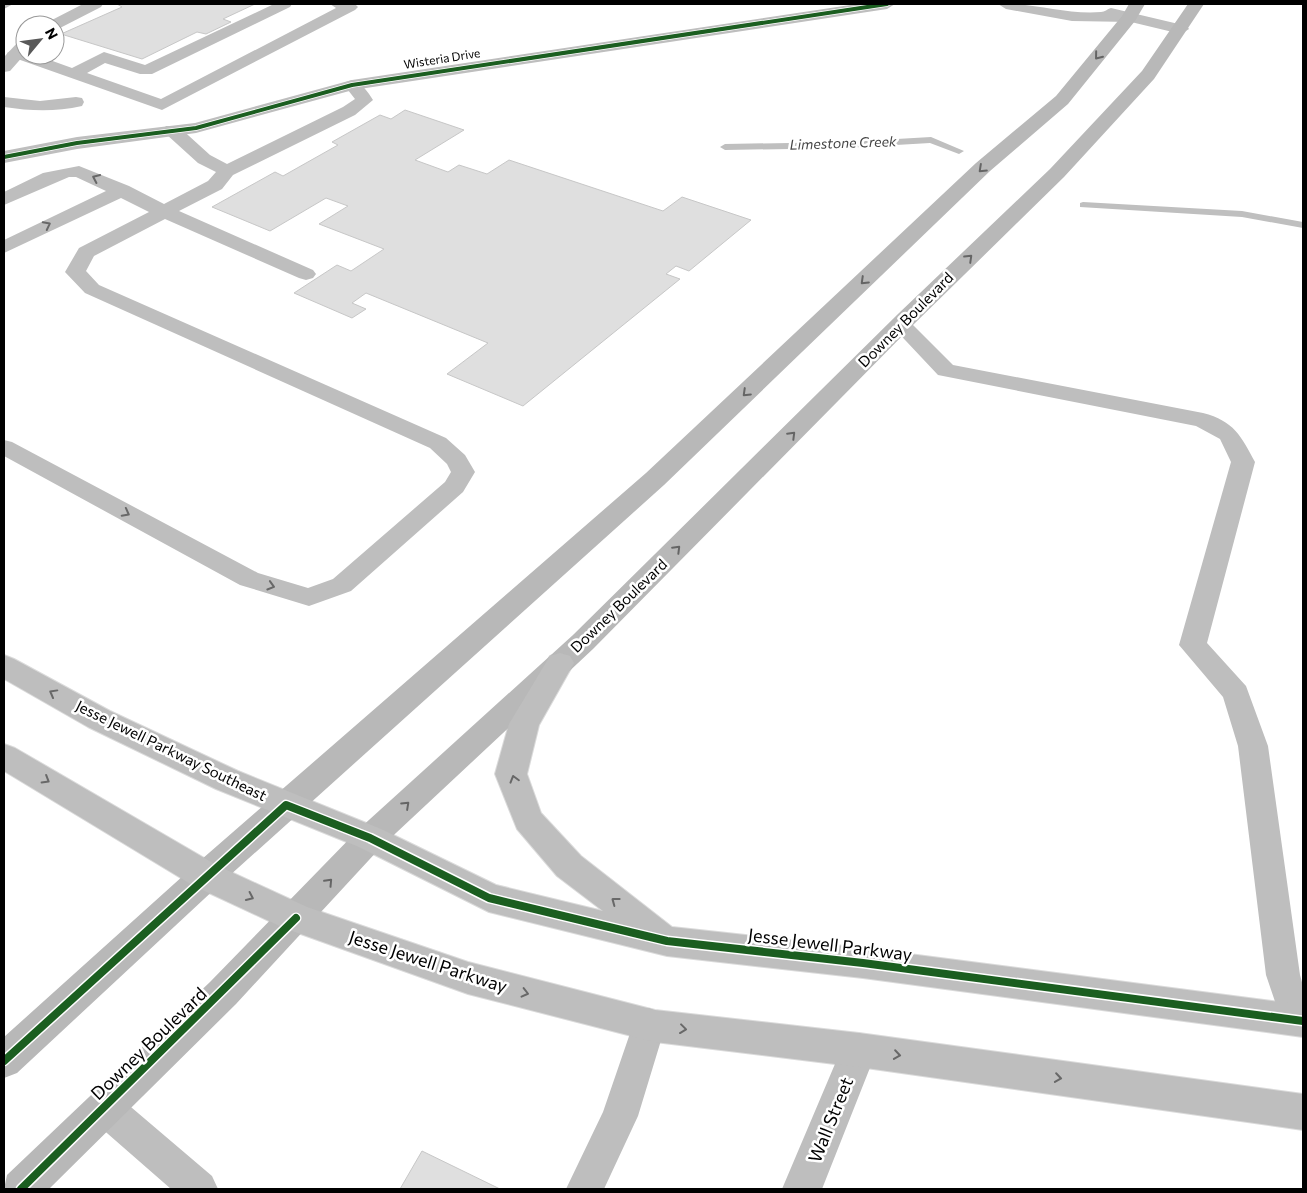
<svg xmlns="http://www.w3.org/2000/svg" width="1307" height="1193" font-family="Commissioner,sans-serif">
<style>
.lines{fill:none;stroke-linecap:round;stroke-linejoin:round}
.stream{fill:#bfbfbf;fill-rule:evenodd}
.building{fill:#dfdfdf;stroke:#c7c7c7}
.primary-casing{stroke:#dbdbdb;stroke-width:2}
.service{fill:#bebebe;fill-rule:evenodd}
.minor{fill:#bebebe;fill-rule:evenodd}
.secondary{fill:#b8b8b8;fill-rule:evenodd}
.primary{fill:#bebebe;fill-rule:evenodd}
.cycleway-far1-casing{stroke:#fff;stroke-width:5.5}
.cycleway-casing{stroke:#fff;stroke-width:11}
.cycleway-far1{stroke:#1b5e20;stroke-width:4}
.cycleway{stroke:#1b5e20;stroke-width:8}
.oneway{stroke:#656565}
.oneway2{stroke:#686868}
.labels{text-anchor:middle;stroke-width:5;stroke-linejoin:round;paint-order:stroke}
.far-street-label{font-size:12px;fill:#000;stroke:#fff}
.far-water-label{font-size:14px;font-style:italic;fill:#444;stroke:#fff}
.street-label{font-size:15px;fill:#000;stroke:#fff}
.near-street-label{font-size:18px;fill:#000;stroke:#fff}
</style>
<rect width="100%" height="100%" fill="#fff"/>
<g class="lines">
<!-- stream -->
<path class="stream" d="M931 137 964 151 959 154 930 143 845 148 725 150 720 147 725 144 845 142Z
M1083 202 1242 211 1303 222V228L1242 217 1080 207V203Z"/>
</g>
<!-- building -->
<path class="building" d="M117 4H255L223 19 231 22 206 34 197 32 142 59 61 34 122 7Z
M405 110 464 130 415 160 448 172 459 165 487 174 509 160 663 211 682 197 751 220 689 271 676 266 666 274 680 279 523 406 447 374 488 343 366 293 352 303 366 309 352 318 294 293 337 265 351 271 384 249 319 224 348 206 326 198 270 231 212 207 275 172 283 176 338 145 332 142 380 115 391 119Z
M422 1151 500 1189H400Z"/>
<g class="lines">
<!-- primary casing -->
<g class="primary-casing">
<path id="primary" d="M560 653 570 656 574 663 539 725 527 774 541 813 581 856 672 927 863 948 1303 1005V1037L863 978 667 956 489 912 359 847 216 789 88 727 4 679V655L14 659 110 711 238 771 381 829 496 885 603 911 557 876 517 829 495 774 509 724 550 656Z
M4 744 15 748 218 866 307 907 468 962 655 1010 859 1033 1303 1094V1130L859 1067 655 1042 468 994 284 928 194 886 4 771Z"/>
</g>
<!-- service -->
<path class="service" d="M4 4H13L4 9Z
M274 4H292L290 7 152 74H140L105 63 87 73 161 99 336 8 330 4H355L358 7 355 10 162 110 9 56 7 53 15 48 25 51V55H36L72 68 104 52 145 65Z
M352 80C361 82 368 92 373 100L355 115 233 175 222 189 179 211 313 270 316 274 313 278 306 280 299 278 165 219 94 256 86 271 99 285 446 438 465 455 475 472 463 492 351 591 309 606 240 585 4 456V440L12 442 258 573 308 588 333 579 445 482 451 472 447 464 430 448 85 293 65 272 79 248 149 212 121 198 4 253V240L106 191 76 177H69L4 205V192L43 173 79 166 129 186 164 204 208 181 216 172 198 163 166 134 163 130 166 126H178L210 155 227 164 343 107 355 99 344 85 346 82Z
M4 97 40 101 76 97 82 98 84 102 82 106C55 112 31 111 4 107Z
M901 318 908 320 953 365 1203 413C1234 421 1241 436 1255 462L1207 643 1246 686 1268 746 1300 975 1303 986V1033L1297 1036 1285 1031 1266 975 1238 746 1223 697 1179 645 1231 462 1220 439 1196 426 938 375 890 324 894 320Z
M649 1008 661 1013 666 1024 638 1116 604 1189H566L603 1112 637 1013Z
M105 1091 118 1096 212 1176 218 1189H171L92 1120 87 1108 92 1096Z"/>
<!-- minor -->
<path class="minor" d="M83 4H103L101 7 60 28 55 30V25H46L48 22Z
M857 4H895L887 9 353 90 196 133 77 149 4 163V151L77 137 195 123 352 80Z
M998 4C1033 2 1066 15 1101 12 1105 12 1107 9 1111 8L1187 26 1189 29 1181 34 1131 22 1072 21 1006 9Z
M25 39V54L10 71 4 72V57L19 41Z
M859 1033 872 1038 877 1050 822 1189H782L846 1038Z"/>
<!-- secondary -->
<path class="secondary" d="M1129 4H1145L1135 21 1068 104 990 171 664 485 218 886 17 1073 4 1078V1037L194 866 646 473 976 163 1056 96 1122 16Z
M1188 4H1204L1154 79 1064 177 914 324 593 649 381 847 236 1004 49 1189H4L7 1175 210 982 359 829 573 635 898 314 1050 169 1142 71Z"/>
<!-- primary -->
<use href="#primary" class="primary"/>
<!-- cycleway-far1 casing -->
<g class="cycleway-far1-casing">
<path id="cycleway-far1" d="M4 157 77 143 196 128 352 85 887 4"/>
</g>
<!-- cycleway casing -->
<g class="cycleway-casing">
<path id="cycleway" d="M4 1061 286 805 370 838 489 898 667 941 863 963 1303 1021
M21 1189 296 918"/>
</g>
<!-- cycleway-far1 -->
<use href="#cycleway-far1" class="cycleway-far1"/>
<!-- cycleway -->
<use href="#cycleway" class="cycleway"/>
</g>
<!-- one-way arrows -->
<defs><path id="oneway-chevron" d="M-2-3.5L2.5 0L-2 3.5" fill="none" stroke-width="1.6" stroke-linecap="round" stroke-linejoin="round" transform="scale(1.25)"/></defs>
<g class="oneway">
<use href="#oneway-chevron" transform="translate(1098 56) rotate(129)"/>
<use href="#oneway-chevron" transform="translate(982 169) rotate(137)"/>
<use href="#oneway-chevron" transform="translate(969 258) rotate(-44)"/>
<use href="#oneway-chevron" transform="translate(864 281) rotate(136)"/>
<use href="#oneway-chevron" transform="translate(746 393) rotate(136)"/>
<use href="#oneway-chevron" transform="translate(792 435) rotate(-45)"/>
<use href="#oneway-chevron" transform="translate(677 549) rotate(-45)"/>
<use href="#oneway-chevron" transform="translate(406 805) rotate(-43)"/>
<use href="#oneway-chevron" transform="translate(329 882) rotate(-47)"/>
</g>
<g class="oneway2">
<use href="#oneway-chevron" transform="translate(96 178) rotate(-155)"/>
<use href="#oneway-chevron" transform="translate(47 225) rotate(-27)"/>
<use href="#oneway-chevron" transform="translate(126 513) rotate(28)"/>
<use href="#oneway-chevron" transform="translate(271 586) rotate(17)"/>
<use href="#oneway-chevron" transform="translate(53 693) rotate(-151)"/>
<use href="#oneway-chevron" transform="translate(514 779) rotate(-106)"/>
<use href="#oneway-chevron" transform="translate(46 780) rotate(31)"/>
<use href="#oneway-chevron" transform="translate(250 897) rotate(25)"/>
<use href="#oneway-chevron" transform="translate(615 901) rotate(-143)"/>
<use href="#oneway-chevron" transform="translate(525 993) rotate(14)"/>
<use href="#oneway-chevron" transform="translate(683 1029) rotate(7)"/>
<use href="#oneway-chevron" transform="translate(897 1055) rotate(8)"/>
<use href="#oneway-chevron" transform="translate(1058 1078) rotate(8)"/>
</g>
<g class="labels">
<!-- far-street labels -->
<g class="far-street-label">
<text transform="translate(442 59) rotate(-9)" y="4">Wisteria Drive</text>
</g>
<!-- far-water labels -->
<g class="far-water-label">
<text transform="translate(843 143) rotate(-2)" y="5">Limestone Creek</text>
</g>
<!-- street labels -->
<g class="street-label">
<text transform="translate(906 320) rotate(-45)" y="5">Downey Boulevard</text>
<text transform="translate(619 606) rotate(-44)" y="5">Downey Boulevard</text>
<text transform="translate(171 751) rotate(26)" y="5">Jesse Jewell Parkway Southeast</text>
</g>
<!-- near-street labels -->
<g class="near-street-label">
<text transform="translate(830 945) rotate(7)" y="6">Jesse Jewell Parkway</text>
<text transform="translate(428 962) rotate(18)" y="6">Jesse Jewell Parkway</text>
<text transform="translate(149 1044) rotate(-44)" y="6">Downey Boulevard</text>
<text transform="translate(831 1120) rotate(-68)" y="6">Wall Street</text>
</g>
</g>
<!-- border -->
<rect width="1307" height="1193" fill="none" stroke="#000000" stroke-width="10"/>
<!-- north arrow -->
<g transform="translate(40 40) rotate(61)"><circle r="24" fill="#ffffff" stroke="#999999"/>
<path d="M0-4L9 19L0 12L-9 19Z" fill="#595959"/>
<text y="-8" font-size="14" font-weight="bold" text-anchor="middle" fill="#000000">N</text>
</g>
</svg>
